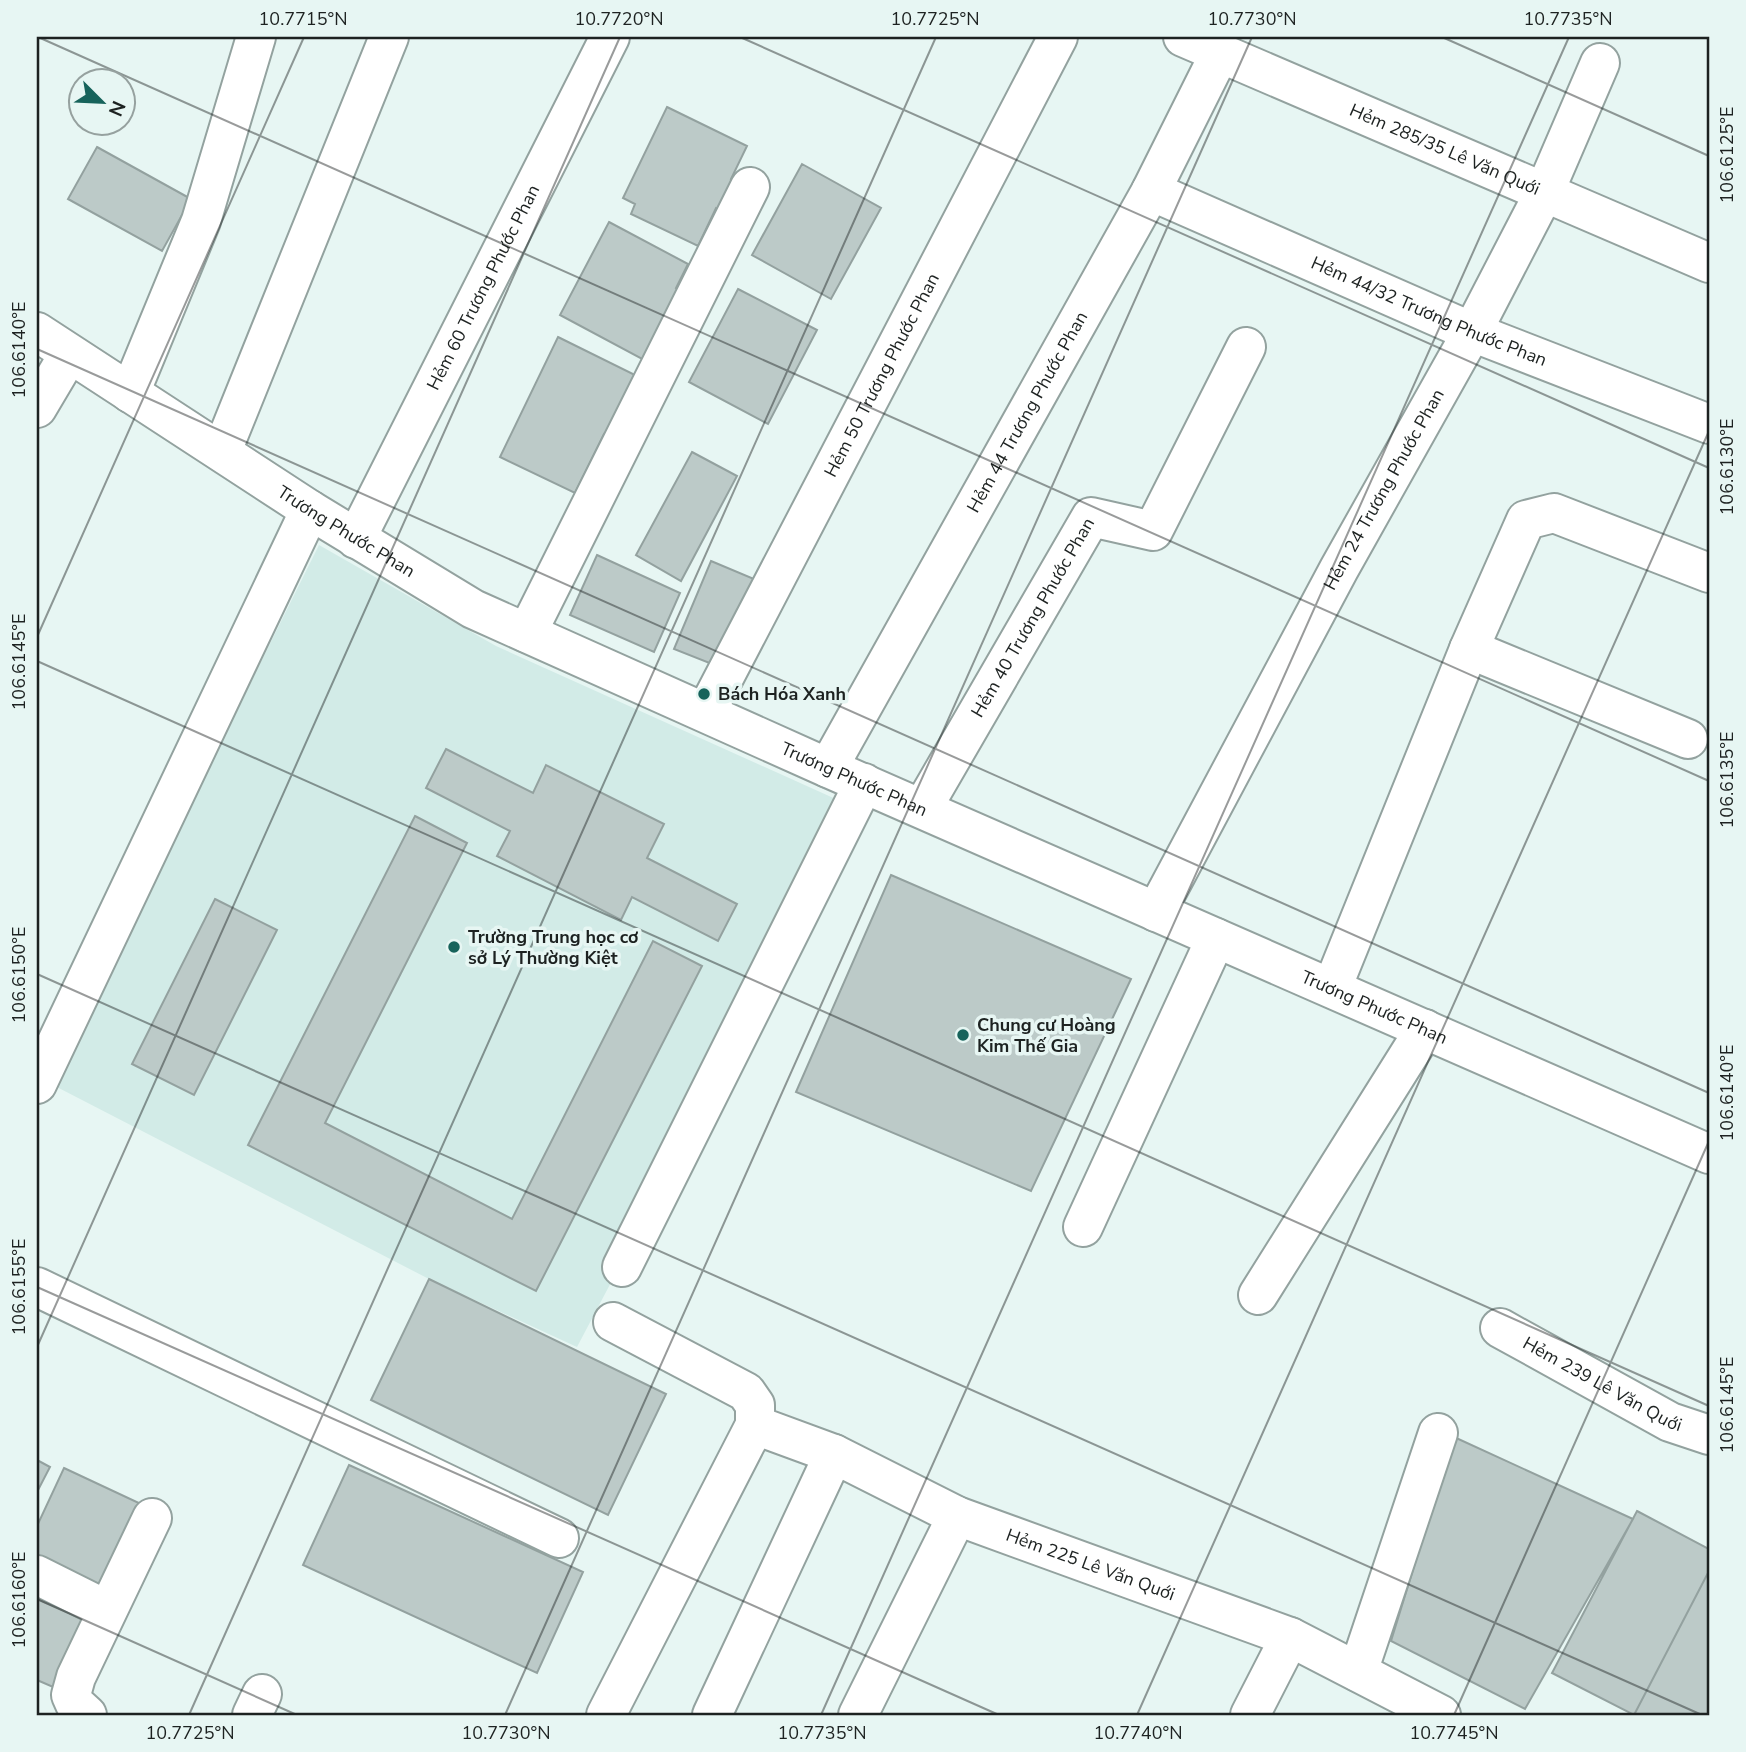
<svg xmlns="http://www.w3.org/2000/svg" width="1746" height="1752" font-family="'Nunito Sans',sans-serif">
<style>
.built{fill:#d2ebe7}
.building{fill:#bccac8;stroke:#93a19f;stroke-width:2}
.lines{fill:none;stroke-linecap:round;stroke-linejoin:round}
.minor-casing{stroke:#93a29f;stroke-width:42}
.minor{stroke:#fff;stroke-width:38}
.ticks{fill:none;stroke:#1d2221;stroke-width:2;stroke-opacity:0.45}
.poi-dot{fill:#17635b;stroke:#e7f6f3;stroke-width:2.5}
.labels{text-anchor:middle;stroke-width:7;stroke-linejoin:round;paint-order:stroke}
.street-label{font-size:18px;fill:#1d2221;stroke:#e7f6f3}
.poi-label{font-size:18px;font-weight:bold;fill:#1d2221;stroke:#e7f6f3;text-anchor:start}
.neatline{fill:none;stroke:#1d2221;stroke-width:2.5}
.ticks-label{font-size:18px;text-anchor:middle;fill:#1d2221}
</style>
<rect width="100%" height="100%" fill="#e7f6f3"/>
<!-- built -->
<path class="built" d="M319 545 496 646 860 810 577 1347 429 1279 51 1084Z"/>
<!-- building -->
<path class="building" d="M667 107 747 146 731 179 742 184 728 214 716 208 698 246 631 214 635 204 623 198Z
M97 147 191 199 162 251 68 199Z
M802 164 881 208 831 299 752 255Z
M609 222 688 264 676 288 688 294 644 360 560 315Z
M738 289 817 330 768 424 689 382Z
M558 337 635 375 615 439 604 434 575 493 500 457Z
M692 452 737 476 681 581 636 555Z
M597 555 680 593 654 652 570 615Z
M711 561 754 579 717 666 674 649Z
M446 749 533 793 546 765 664 824 647 858 737 904 718 941 632 897 621 920 497 856 510 831 426 788Z
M415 816 467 843 325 1123 512 1219 653 941 702 966 536 1291 248 1145Z
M891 875 1131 979 1031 1191 796 1092Z
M215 899 277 930 194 1095 132 1064Z
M429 1279 666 1394 608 1515 371 1400Z
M1454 1437 1633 1519 1525 1709 1391 1641Z
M37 1460 50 1467 37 1492Z
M349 1465 583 1572 537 1673 303 1565Z
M64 1468 141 1504 97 1597 37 1568V1526Z
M1637 1511 1709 1549V1571L1634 1715 1552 1673Z
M1709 1571V1715H1634Z
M37 1599 83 1619 53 1687 37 1680Z"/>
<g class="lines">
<!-- minor casing -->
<g class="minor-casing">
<g id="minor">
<path id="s1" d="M1183 37 1709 263"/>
<path id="s2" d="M1151 191 1472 332 1709 424"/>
<path id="s3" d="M37 332 310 510 473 609 828 768 1709 1154"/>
<path d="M130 393 201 221 256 37"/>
<path d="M37 408 69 354"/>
<path d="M222 451 389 37"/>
<path id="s4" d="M356 539 610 37"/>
<path d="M527 633 750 187"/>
<path d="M1469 649 1688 739"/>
<path id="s5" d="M706 712 1058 37"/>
<path id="s6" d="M828 768 1151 191 1220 53"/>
<path id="s7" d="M923 807 1091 517 1153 531 1246 347"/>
<path id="s8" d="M1156 912 1339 569 1472 332 1544 193 1600 63"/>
<path d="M1332 988 1469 649 1526 520 1554 513 1709 573"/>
<path d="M37 1084 310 510"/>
<path d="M1083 1227 1216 938"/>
<path d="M622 1267 864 783"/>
<path d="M37 1287 559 1538"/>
<path d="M1258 1295 1425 1029"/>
<path id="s9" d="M613 1322 746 1392 755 1405V1425L834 1454 957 1516 1290 1637 1441 1715"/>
<path id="s10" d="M1500 1328 1670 1422 1709 1435"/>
<path d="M37 1575 107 1610"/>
<path d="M1358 1672 1438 1433"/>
<path d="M87 1715 75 1704 71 1695 76 1677 152 1518"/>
<path d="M252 1715 262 1694"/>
<path d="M606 1715 755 1425"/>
<path d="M712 1715 834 1454"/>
<path d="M858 1715 957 1516"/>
<path d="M1250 1715 1290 1637"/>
</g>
</g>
<!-- minor -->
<use href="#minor" class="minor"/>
</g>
<!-- ticks -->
<path class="ticks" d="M38 37 1709 781M740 37 1709 468M1442 37 1709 156M37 349 1709 1093M37 637 304 37M37 661 1709 1406M37 974 1702 1715M37 1287 999 1715M37 1347 620 37M37 1599 297 1715M189 1715 936 37M505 1715 1252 37M821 1715 1569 37M1137 1715 1709 431M1454 1715 1709 1141"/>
<!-- markers -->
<g class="poi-dot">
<circle cx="704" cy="694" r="7"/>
<circle cx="454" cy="947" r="7"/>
<circle cx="963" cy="1035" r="7"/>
</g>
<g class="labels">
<!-- street labels -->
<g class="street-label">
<text dy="6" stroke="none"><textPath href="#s1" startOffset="285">Hẻm 285/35 Lê Văn Quới</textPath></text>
<text dy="6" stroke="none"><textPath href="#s4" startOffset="282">Hẻm 60 Trương Phước Phan</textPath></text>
<text dy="6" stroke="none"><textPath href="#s2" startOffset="303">Hẻm 44/32 Trương Phước Phan</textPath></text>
<text dy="6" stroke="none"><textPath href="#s5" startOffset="380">Hẻm 50 Trương Phước Phan</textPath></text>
<text dy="6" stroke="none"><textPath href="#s6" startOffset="408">Hẻm 44 Trương Phước Phan</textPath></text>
<text dy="6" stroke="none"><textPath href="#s8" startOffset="480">Hẻm 24 Trương Phước Phan</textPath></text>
<text dy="6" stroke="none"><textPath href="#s3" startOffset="368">Trương Phước Phan</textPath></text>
<text dy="6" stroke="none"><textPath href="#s7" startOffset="219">Hẻm 40 Trương Phước Phan</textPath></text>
<text dy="6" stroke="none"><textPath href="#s3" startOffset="934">Trương Phước Phan</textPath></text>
<text dy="6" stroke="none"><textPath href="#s3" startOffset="1502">Trương Phước Phan</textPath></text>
<text dy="6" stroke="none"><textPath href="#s10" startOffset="117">Hẻm 239 Lê Văn Quới</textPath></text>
<text dy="6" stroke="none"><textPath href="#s9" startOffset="550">Hẻm 225 Lê Văn Quới</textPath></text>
</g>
<!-- poi labels -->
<g class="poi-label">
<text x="718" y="700">Bách Hóa Xanh</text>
<text x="468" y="943">Trường Trung học cơ<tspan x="468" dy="21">sở Lý Thường Kiệt</tspan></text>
<text x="977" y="1031">Chung cư Hoàng<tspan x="977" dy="21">Kim Thế Gia</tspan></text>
</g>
</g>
<!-- border -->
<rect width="1746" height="1752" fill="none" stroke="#e7f6f3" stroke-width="77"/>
<!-- north arrow -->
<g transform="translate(102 102) rotate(114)"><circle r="33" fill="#e7f6f3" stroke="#96a19f" stroke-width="2"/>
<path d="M0-5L12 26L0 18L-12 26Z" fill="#17635b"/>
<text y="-10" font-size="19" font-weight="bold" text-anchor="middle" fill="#1d2221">N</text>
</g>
<rect x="38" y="38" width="1670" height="1676" class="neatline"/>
<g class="ticks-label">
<text x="303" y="25">10.7715°N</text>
<text x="619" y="25">10.7720°N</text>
<text x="935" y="25">10.7725°N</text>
<text x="1252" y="25">10.7730°N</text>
<text x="1568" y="25">10.7735°N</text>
<text transform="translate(1727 155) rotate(-90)" y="6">106.6125°E</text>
<text transform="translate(19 350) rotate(-90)" y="6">106.6140°E</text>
<text transform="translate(1727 467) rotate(-90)" y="6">106.6130°E</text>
<text transform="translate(19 662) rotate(-90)" y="6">106.6145°E</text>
<text transform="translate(1727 780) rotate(-90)" y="6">106.6135°E</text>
<text transform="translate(19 975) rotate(-90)" y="6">106.6150°E</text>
<text transform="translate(1727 1093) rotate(-90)" y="6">106.6140°E</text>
<text transform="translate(19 1287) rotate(-90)" y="6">106.6155°E</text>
<text transform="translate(1727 1405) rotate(-90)" y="6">106.6145°E</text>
<text transform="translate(19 1600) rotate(-90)" y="6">106.6160°E</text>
<text x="190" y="1739">10.7725°N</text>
<text x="506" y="1739">10.7730°N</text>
<text x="822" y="1739">10.7735°N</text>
<text x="1138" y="1739">10.7740°N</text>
<text x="1454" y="1739">10.7745°N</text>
</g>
</svg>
